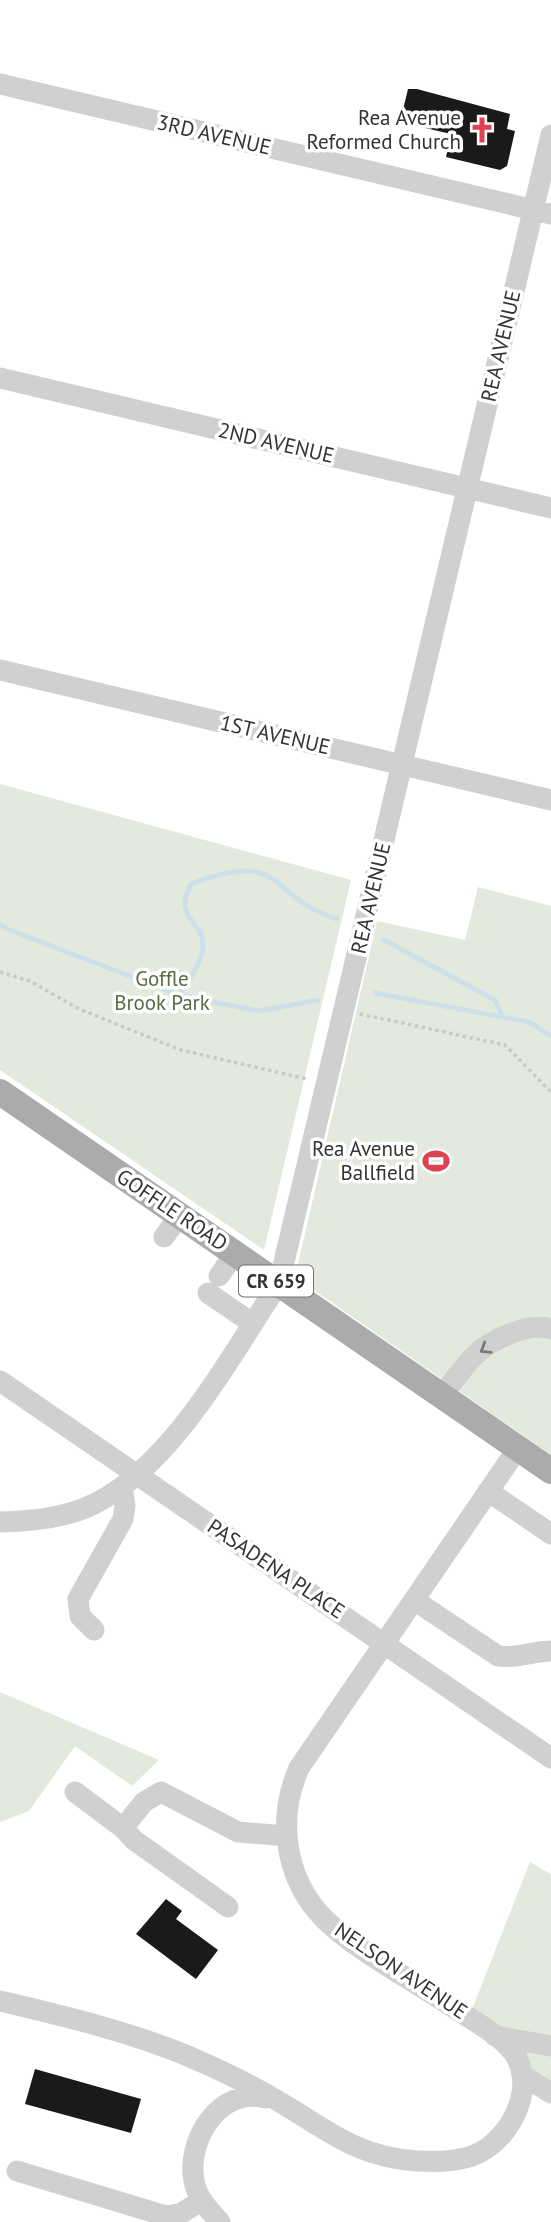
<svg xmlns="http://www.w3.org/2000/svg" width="551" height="2222" font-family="'PT Sans',sans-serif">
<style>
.green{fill:#e3e9dc}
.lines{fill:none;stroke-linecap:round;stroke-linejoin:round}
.stream{stroke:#cde0ea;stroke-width:5}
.building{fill:#1a1a1a}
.path{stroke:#cacaca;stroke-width:3.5;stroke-dasharray:3.5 3.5;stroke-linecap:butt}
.minor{stroke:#d0d0d0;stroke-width:21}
.major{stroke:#ababab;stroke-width:26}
.oneway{stroke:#7a7a7a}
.labels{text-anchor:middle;stroke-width:7;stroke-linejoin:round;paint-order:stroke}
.shield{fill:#fff;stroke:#707070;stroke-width:2}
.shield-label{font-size:19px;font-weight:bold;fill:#333}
.poi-label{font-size:21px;fill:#333;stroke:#fff;text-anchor:end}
.street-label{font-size:21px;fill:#333;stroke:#fff}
.park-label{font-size:21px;fill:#576d41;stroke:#fff}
</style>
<rect width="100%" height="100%" fill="#fff"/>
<!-- green -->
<path class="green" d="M0 784 351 880 264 1250 0 1070Z
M478 887 551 906V1455L295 1277 377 921 465 940Z
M0 1692 159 1760 132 1786 75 1746 29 1811 0 1822Z
M530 1862 551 1874V2088L471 2012Z"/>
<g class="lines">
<!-- stream -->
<path class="stream" d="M0 924 7 929 179 995 258 1011 318 1000
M384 940 495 1000 502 1016
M375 993 529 1022 551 1036
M179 995C189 979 202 964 203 945 204 922 172 918 191 884 287 848 265 896 337 919"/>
</g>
<!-- building -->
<path class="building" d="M408 89H417L510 114 507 129 515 131 507 166 500 170 446 157 451 134 400 122Z
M166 1899 182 1911 176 1919 218 1950 196 1979 136 1934Z
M35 2069 141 2099 131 2133 25 2104Z"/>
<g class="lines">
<!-- path -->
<path class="path" d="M0 972 30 981 79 1009 181 1050 307 1079
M360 1014 505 1045 551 1092"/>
<!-- minor -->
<path class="minor" d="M0 84 551 214
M0 378 551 508
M0 670 551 800
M164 1237 180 1215
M219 1276 235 1253
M208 1293 252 1323
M0 1381 551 1758
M442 1396C452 1383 462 1368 474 1356 490 1340 528 1322 551 1329
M488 1491 551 1534
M0 1522C32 1521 66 1518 94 1504 173 1465 231 1355 279 1283L551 135
M414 1600 498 1656C516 1659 533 1651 551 1651
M94 1630 80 1616 78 1599 123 1519 125 1506 122 1487
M75 1792 123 1828
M228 1907 134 1840 123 1828 144 1802 161 1792 238 1832 286 1836
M0 2001C63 2016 128 2031 188 2056 218 2069 250 2084 278 2101 328 2130 356 2157 417 2161 438 2162 460 2162 479 2153 513 2136 538 2083 512 2051 498 2034 474 2021 457 2010 419 1984 366 1956 333 1927 286 1887 275 1823 299 1768L518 1448
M495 2036 551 2046
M522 2075 551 2093
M17 2171 166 2216 180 2214 201 2201
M220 2222C209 2210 197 2198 194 2181 186 2140 220 2086 266 2098"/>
<!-- major -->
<path class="major" d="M0 1092 551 1471"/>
</g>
<!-- one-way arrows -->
<defs><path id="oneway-chevron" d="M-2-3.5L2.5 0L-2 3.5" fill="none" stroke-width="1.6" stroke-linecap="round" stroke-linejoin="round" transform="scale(1.75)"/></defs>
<use class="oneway" href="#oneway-chevron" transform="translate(485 1349) rotate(148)"/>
<!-- icons -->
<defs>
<g id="church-bare" transform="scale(2.1)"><path d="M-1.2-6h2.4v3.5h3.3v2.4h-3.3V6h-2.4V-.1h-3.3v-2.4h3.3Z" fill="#dd4153" stroke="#fff" stroke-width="2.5" paint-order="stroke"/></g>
<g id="stadium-bare" transform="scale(2.1)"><path d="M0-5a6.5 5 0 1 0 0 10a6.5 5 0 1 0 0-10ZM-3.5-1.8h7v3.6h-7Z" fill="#dd4153" stroke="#fff" stroke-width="2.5" paint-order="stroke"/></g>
</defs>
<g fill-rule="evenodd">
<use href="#church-bare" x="482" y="130"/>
<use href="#stadium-bare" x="436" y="1161"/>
</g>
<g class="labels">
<!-- shield labels -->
<rect class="shield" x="239" y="1265.5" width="74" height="31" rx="5"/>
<g class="shield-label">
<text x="276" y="1288">CR 659</text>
</g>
<!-- poi labels -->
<g class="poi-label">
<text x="461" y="125">Rea Avenue<tspan x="461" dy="24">Reformed Church</tspan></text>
<text x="415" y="1156">Rea Avenue<tspan x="415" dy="24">Ballfield</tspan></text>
</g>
<!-- street labels -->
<g class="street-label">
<text transform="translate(214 135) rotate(13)" y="7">3RD AVENUE</text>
<text transform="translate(501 346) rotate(-77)" y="7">REA AVENUE</text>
<text transform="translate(276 443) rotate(13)" y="7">2ND AVENUE</text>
<text transform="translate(275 735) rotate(13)" y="7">1ST AVENUE</text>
<text transform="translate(371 898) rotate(-77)" y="7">REA AVENUE</text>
<text transform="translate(172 1210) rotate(34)" y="7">GOFFLE ROAD</text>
<text transform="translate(276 1569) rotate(34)" y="7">PASADENA PLACE</text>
<text transform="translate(401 1971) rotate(34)" y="7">NELSON AVENUE</text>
</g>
<!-- park labels -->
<g class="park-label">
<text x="162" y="986">Goffle<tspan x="162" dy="24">Brook Park</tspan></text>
</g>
</g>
</svg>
